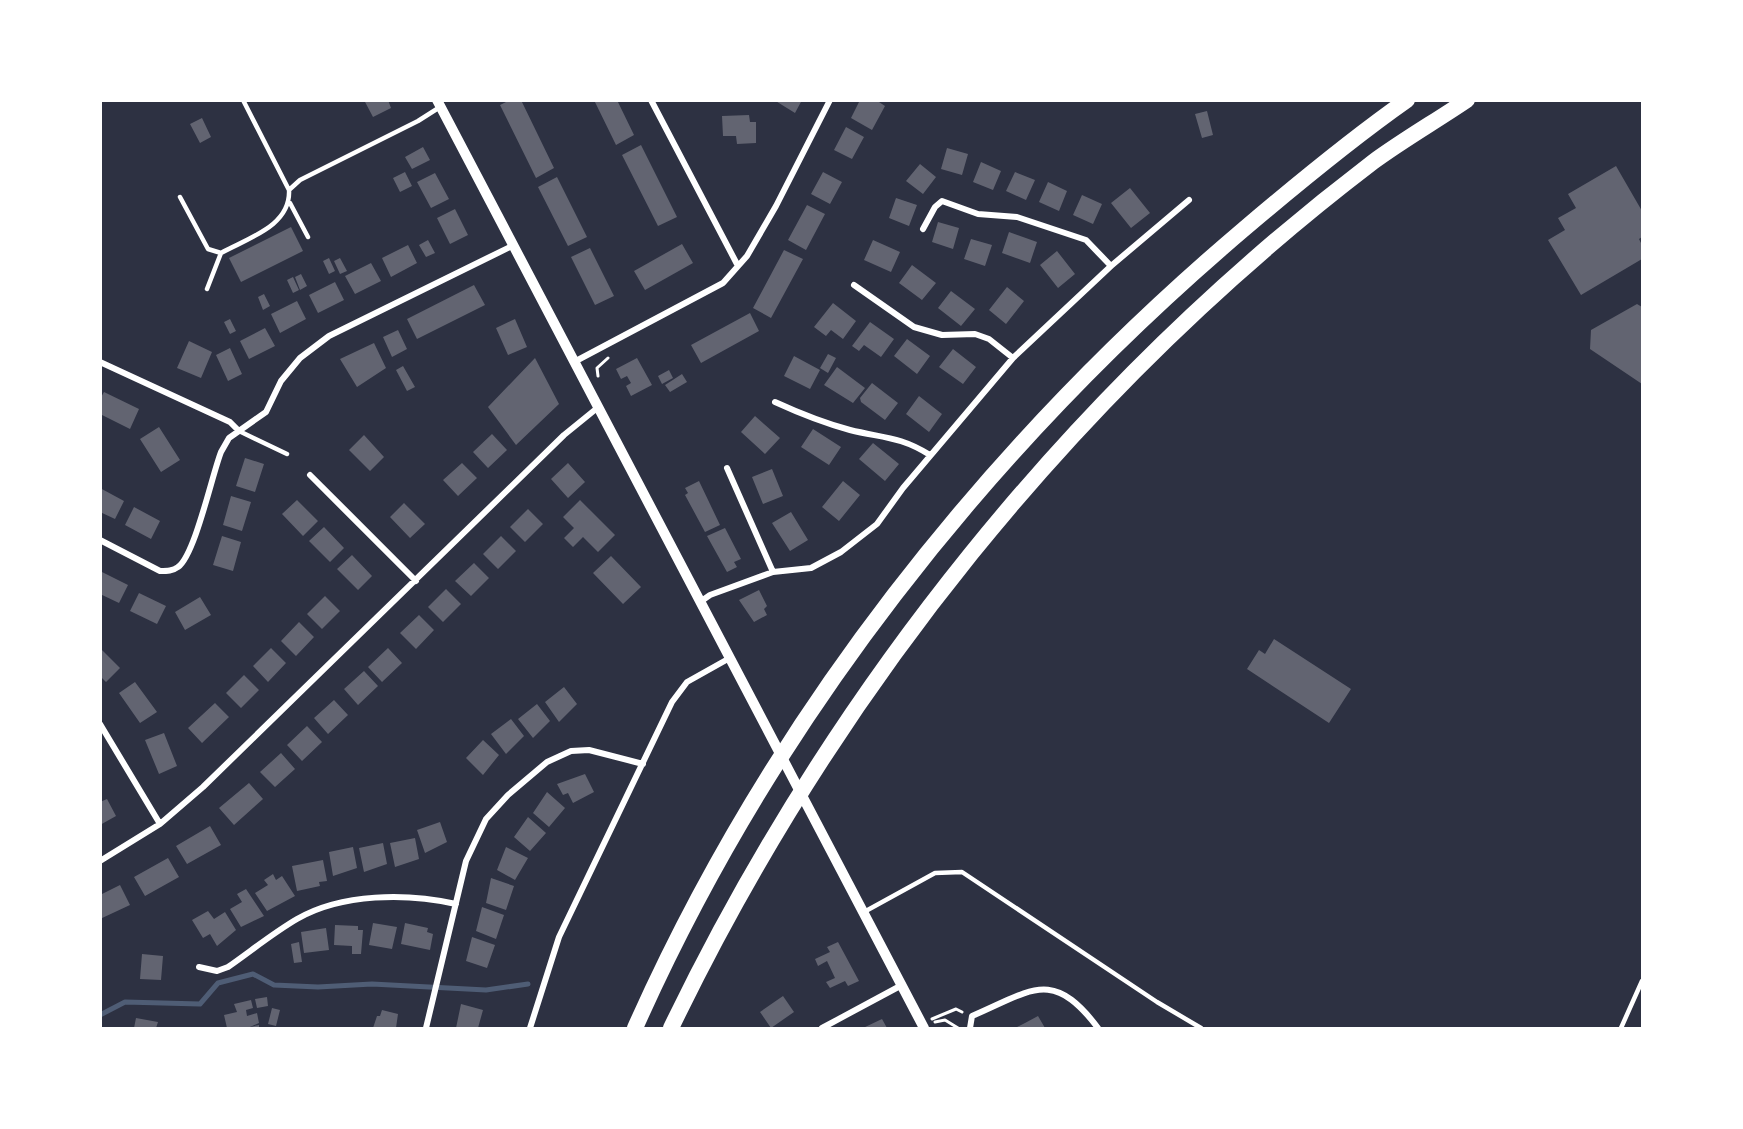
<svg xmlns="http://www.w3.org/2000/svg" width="1743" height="1129" font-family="'Fira Sans Condensed',sans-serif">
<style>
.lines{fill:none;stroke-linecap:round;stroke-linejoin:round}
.stream{stroke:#4f5d75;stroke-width:5}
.building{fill:#626471}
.path{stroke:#fff;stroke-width:3}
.service{stroke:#fff;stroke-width:4.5}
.minor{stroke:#fff;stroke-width:6}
.tertiary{stroke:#fff;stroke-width:10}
.motorway{stroke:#fff;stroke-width:16}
</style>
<rect width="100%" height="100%" fill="#2d3142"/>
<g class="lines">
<!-- stream -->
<path class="stream" d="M100 1015 125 1002 200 1004 218 983 253 974 274 985 318 987 372 984 486 990 528 984"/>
</g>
<!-- building -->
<path class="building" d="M364 100H388L391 108 373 117Z
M510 100H521L554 168 536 178 500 105Z
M594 100H617L634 135 616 145Z
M774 100H802L795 113Z
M860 100H876L885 106 872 130 851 118Z
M1207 111 1213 135 1202 138 1195 114Z
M749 115 750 122H756V143L737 144 736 136H723L722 116Z
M202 118 211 137 200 143 190 124Z
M846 127 864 137 852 159 834 150Z
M641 145 677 217 658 226 622 155Z
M423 147 430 160 412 169 405 157Z
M947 148 968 154 962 175 941 169Z
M981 162 1001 171 993 190 973 182Z
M920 164 936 177 923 194 906 181Z
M1616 166 1642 211V237L1639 239 1642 245V259L1581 295 1548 240 1565 230 1558 218 1576 208 1568 194Z
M405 172 412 186 400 192 393 178Z
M823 172 842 182 830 204 811 194Z
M1015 172 1035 180 1026 200 1006 191Z
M435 173 449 199 431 208 417 182Z
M557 177 587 237 568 246 538 187Z
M1048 182 1067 191 1059 211 1039 202Z
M1130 188 1150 213 1131 228 1111 203Z
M1082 195 1102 204 1093 224 1073 215Z
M896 198 917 205 909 226 889 218Z
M807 205 825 214 806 250 788 240Z
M455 209 468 235 450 244 437 218Z
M938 222 959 228 953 249 932 242Z
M291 227 303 251 241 282 229 258Z
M1009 232 1037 242 1030 263 1002 253Z
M971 239 992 245 985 266 964 259Z
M428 240 435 253 426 257 419 245Z
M873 240 900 252 891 272 864 260Z
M682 244 693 263 645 290 634 271Z
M408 245 417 263 391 277 382 258Z
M590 248 614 296 595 305 571 257Z
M784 250 803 259 771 318 753 308Z
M1057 251 1075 274 1058 288 1040 265Z
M329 258 335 271 329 274 323 261Z
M340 258 347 271 340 274 334 261Z
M371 263 381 281 355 294 345 276Z
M912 265 936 283 922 300 899 283Z
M301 274 307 286 300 290 295 277Z
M293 277 299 290 293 293 287 280Z
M335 282 344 300 318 313 309 295Z
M474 285 485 305 417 339 407 319Z
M1007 287 1024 301 1006 324 989 310Z
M951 291 975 309 961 326 938 308Z
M264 294 270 306 263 310 258 297Z
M297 301 306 319 280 333 271 314Z
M833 303 856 321 843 339 831 330 826 336 814 327Z
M1637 304 1642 307V384L1590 349 1591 330Z
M750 313 759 331 701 363 691 345Z
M230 319 236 331 230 334 224 322Z
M515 319 527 347 508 355 496 328Z
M870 322 894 339 881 357 864 345 859 351 852 346Z
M265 328 275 346 249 359 240 341Z
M398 330 407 349 392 357 383 337Z
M907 339 930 356 917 374 894 356Z
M189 341 212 352 201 378 177 368Z
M374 343 386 368 357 387 340 359Z
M230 348 242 374 228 381 216 355Z
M953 349 976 367 963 384 939 367Z
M828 354 836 358 828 373 820 368Z
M794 356 820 370 810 389 784 376Z
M535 358 559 404 516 445 488 407Z
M637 358 652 385 631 396 626 386 631 383 627 376 621 379 616 369Z
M403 366 415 387 407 391 396 370Z
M837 367 865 388 853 403 824 385Z
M669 370 673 378 662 384 658 376Z
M682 374 687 382 670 392 665 385Z
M872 383 898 403 885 420 861 402 860 398Z
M104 392 139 409 130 429 100 414V399Z
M919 396 942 414 929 432 906 414Z
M755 416 780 438 765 454 741 432Z
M159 427 180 460 161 472 140 439Z
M813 429 841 447 829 465 801 447Z
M492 434 507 450 488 468 473 452Z
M364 435 384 457 370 471 349 450Z
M873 443 899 464 885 481 859 459Z
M245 458 264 464 255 492 236 486Z
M462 463 477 478 458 496 443 480Z
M568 463 585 482 568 498 551 479Z
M772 469 783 496 763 504 752 477Z
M699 481 720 525 705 532 685 495 688 493 685 488Z
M843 481 860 495 839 521 822 507Z
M100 488 124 501 115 519 100 512Z
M231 496 251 502 242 531 223 525Z
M297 500 318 521 303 536 282 514Z
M580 500 615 535 598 552 583 537 573 547 564 538 574 528 563 517Z
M404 503 425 524 410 538 390 517Z
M134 507 160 521 151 539 125 525Z
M528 509 543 524 525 542 510 527Z
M791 512 808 540 790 551 772 523Z
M324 527 344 548 330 562 309 541Z
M725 528 741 559 734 562 737 567 727 572 707 536Z
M222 536 241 542 233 571 213 565Z
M501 536 516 551 498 569 483 554Z
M352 555 372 576 358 590 337 569Z
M611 556 641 587 623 604 593 573Z
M474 563 489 578 471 596 455 581Z
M102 572 128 585 119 603 100 594Z
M446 589 461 604 443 622 428 607Z
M759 590 767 606 764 609 767 615 754 622 739 600Z
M139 593 166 606 157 624 130 611Z
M325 596 340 611 322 629 307 614Z
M200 597 211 615 185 630 175 612Z
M419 615 434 630 416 649 400 633Z
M299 622 314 637 296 656 281 641Z
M1274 639 1351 689 1329 723 1247 669 1259 650 1265 654Z
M100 648 120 668 106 682 100 676Z
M271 648 286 663 268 682 253 666Z
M388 648 402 663 382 682 368 667Z
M364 671 378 686 358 705 344 689Z
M244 675 259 690 241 708 226 693Z
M135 682 157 712 140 723 119 693Z
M564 687 577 704 559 722 545 702Z
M334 700 348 715 328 734 314 718Z
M215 703 229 717 202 743 188 728Z
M537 704 550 721 533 738 518 719Z
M511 719 524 736 506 754 491 734Z
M307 726 322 742 302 761 287 745Z
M164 733 177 766 159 774 145 740Z
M483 740 499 755 483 775 466 758Z
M281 753 295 769 275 787 260 772Z
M585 774 594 792 573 803 568 793 563 795 557 784Z
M249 783 263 799 234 825 219 808Z
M547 792 565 808 549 827 533 813Z
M107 799 116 816 100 825V802Z
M528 817 546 833 530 851 514 837Z
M440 822 447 842 425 853 417 830Z
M210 826 221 845 187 864 176 846Z
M415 838 419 859 395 867 390 843Z
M383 843 387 864 364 872 359 848Z
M353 847 357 868 333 876 329 852Z
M506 847 528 858 515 880 497 870Z
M168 858 179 877 145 896 134 877Z
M323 860 327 881 319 882 320 886 297 891 292 866Z
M273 874 276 880 282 876 295 896 267 911 255 893 268 885 264 880Z
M491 878 514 886 506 910 486 903Z
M120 885 130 905 100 919V895Z
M246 889 264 916 241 927 230 909 242 902 237 894Z
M482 907 504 915 496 939 476 931Z
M208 911 214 919 225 912 236 930 217 946 210 934 203 938 192 920Z
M373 923 397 927 392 949 369 945Z
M405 923 428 928 427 932 433 934 430 950 401 944Z
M335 925 358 926V930H363L361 954H352V946L334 945Z
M326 928 329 950 304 953 301 932Z
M472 937 495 945 487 968 466 961Z
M299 942 302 962 294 963 291 944Z
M838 942 859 981 848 986 845 981 830 988 826 982 835 978 827 961 818 966 815 959 830 952 827 947Z
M142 954 163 956 161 980 140 979Z
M783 996 794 1012 771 1028 760 1012Z
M267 997 268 1006 257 1008 255 999Z
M251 1000 253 1008 246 1010 247 1016 257 1013 259 1023 250 1027 259 1025V1028H227L224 1015 237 1012 234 1004Z
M461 1004 483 1010 478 1028H456Z
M272 1008 280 1010 276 1026 268 1024Z
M382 1010 398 1014 396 1028H373L377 1016H380Z
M1038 1016 1045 1028H1015L1025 1023Z
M136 1018 158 1022 156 1028H134Z
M882 1019 887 1028H863Z"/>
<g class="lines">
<!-- path -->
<path class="path" d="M598 376 597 368 608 358
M932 1019 956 1009 962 1012
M935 1022 945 1020 958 1028"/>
<!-- service -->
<path class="service" d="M243 100 289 190
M180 197 208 249 221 253C248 238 291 226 289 190L300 180 418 121 440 107
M290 203 308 237
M207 289 221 253
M239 431 287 454
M864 912 935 873 962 872 1157 1002 1201 1028
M1621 1028 1642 981"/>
<!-- minor -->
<path class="minor" d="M651 100 738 266
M923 229 935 207 942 201 978 214 1017 217 1086 240 1111 266
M854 285 914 327 942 335 975 334 989 339 1013 358
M100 362 230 422 239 431
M574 362 723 283 747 256 776 206 830 100
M775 402C799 413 824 423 850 430 882 438 900 436 930 455
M727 468 773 572
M310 475 416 581
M100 540 160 571C167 571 173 571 178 567 195 555 212 475 221 452L229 438 266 412 281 381 300 358 329 336 512 246
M700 602 710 595 773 572 811 568 841 552 877 524 903 488 1013 358 1111 266 1189 200
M100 724 160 824
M100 861 160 824 203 787 564 435 596 409
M199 967 217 971 228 967C251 951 273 933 297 919 342 893 407 893 456 904
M426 1028 466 861 486 819 508 795 547 762 571 751 589 750 643 764
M530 1028 559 937 672 702 687 682 728 659
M822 1028 902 985
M970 1028 972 1016C1031 991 1052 967 1098 1028"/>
<!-- tertiary -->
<path class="tertiary" d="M437 100 924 1028"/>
<!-- motorway -->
<path class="motorway" d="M635 1028C772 720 987 447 1244 229 1297 184 1350 140 1407 100
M671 1028C834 690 1074 390 1373 162 1403 140 1436 121 1467 100"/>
</g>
<!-- border -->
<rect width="1743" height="1129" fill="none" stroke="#ffffff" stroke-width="204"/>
</svg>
